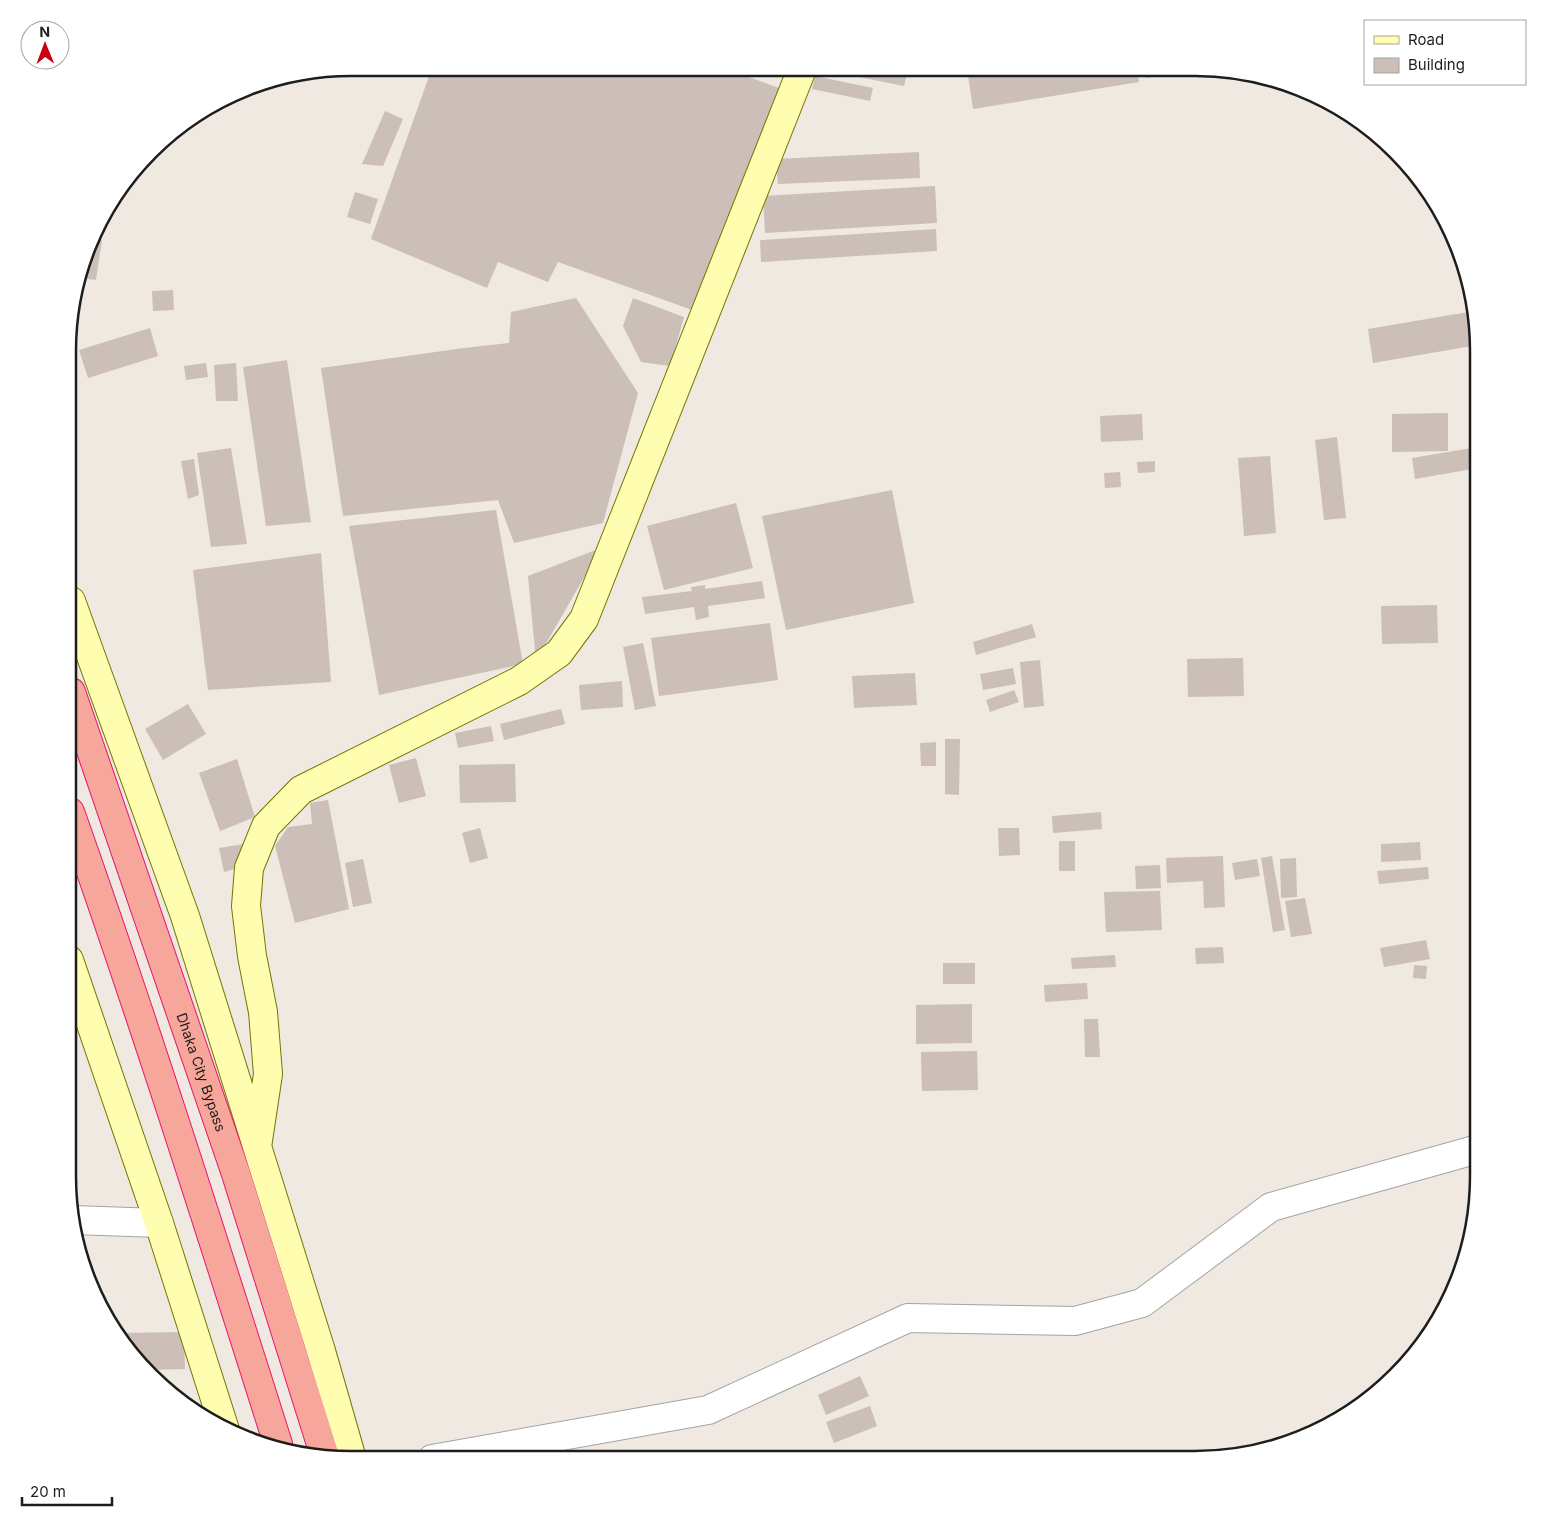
<svg xmlns="http://www.w3.org/2000/svg" width="1546" height="1527" font-family="Inter,sans-serif">
<style>
.building{fill:#cbbfb7}
.lines{fill:none;stroke-linecap:round;stroke-linejoin:round}
.minor-casing{stroke:#a4a4a4;stroke-width:30}
.secondary-casing{stroke:#747700;stroke-width:30}
.trunk-casing{stroke:#e8146d;stroke-width:30}
.minor{stroke:#fff;stroke-width:28}
.secondary{stroke:#fffdaf;stroke-width:28}
.trunk{stroke:#f6a69a;stroke-width:28}
.labels{text-anchor:middle;stroke-width:5;stroke-linejoin:round;paint-order:stroke}
.street-label{font-size:14px;fill:#1d1d1d;stroke:#fff}
.rim{fill:none;stroke:#1d1d1d;stroke-width:2.5}
</style>
<rect width="100%" height="100%" fill="#efe9e1"/>
<!-- building -->
<path class="building" d="M432 68 727 69 779 88 695 311 558 262 548 282 498 262 487 288 371 239Z
M819 69H883L907 74 904 86Z
M967 69 1137 70 1139 82 973 109Z
M1145 70H1159L1160 76 1146 78Z
M815 76 873 88 870 101 812 89Z
M385 111 403 119 383 166 362 164Z
M919 152 920 178 778 184 776 159Z
M935 186 937 223 765 233 763 196Z
M355 192 378 199 370 224 347 217Z
M936 229 937 251 761 262 760 240Z
M94 239 102 240 96 280 80 278Z
M173 290 174 310 153 311 152 291Z
M576 298 638 393 603 523 514 543 498 500 343 516 321 368 464 348 509 343 511 312Z
M633 298 684 317 670 366 641 362 623 326Z
M1474 311 1478 333V345L1373 363 1368 329Z
M150 328 158 356 88 378 79 350Z
M287 360 311 522 266 526 243 367Z
M206 363 208 377 186 380 184 366Z
M236 363 238 401H216L214 365Z
M1448 413V451L1392 452V414Z
M1142 414 1143 440 1101 442 1100 416Z
M1337 437 1346 518 1324 520 1315 440Z
M1478 447V468L1415 479 1412 458Z
M231 448 247 544 211 547 197 453Z
M1270 456 1276 533 1244 536 1238 458Z
M194 459 199 495 188 499 181 461Z
M1155 461V472L1138 473 1137 462Z
M1120 472 1121 487 1105 488 1104 473Z
M892 490 914 603 786 630 762 516Z
M736 503 753 568 664 590 647 526Z
M496 510 523 664 379 695 349 526Z
M601 548 536 661 528 576Z
M1475 550H1478V576H1476Z
M321 553 331 682 208 690 193 570Z
M762 581 765 598 708 606 709 617 696 620 694 607 645 614 642 597 692 591 691 587 705 585V589Z
M1437 605 1438 643 1382 644 1381 606Z
M770 623 778 680 659 696 651 638Z
M1032 624 1036 637 976 655 973 642Z
M643 643 656 706 635 710 623 647Z
M1243 658 1244 696 1188 697 1187 659Z
M1040 660 1044 706 1024 708 1020 662Z
M1013 668 1016 684 983 690 980 674Z
M915 673 917 705 854 708 852 676Z
M622 681 623 707 581 710 579 685Z
M1014 690 1019 702 990 712 986 700Z
M188 704 206 734 163 760 145 729Z
M561 709 565 724 504 740 500 724Z
M491 726 494 741 458 748 455 733Z
M945 739H960L959 795 945 794Z
M936 742V766H921L920 743Z
M416 758 426 796 399 803 389 765Z
M237 759 255 817 220 831 199 773Z
M515 764 516 802 460 803 459 765Z
M328 800 349 909 295 923 275 846 288 827 312 824 310 803Z
M1101 812 1102 829 1053 833 1052 816Z
M480 828 488 858 470 863 462 833Z
M998 828H1019L1020 855 999 856Z
M1059 841H1075V871H1059Z
M1420 842 1421 860 1381 862V844Z
M250 843 245 866 224 872 219 848Z
M1223 856 1225 907 1204 908 1203 881 1167 883 1166 858Z
M1272 856 1285 930 1273 932 1261 858Z
M1296 858 1297 897 1281 898 1280 859Z
M363 859 372 903 353 907 345 863Z
M1257 859 1260 876 1235 880 1232 863Z
M1160 865 1161 888 1136 889 1135 866Z
M1428 867 1429 879 1379 884 1377 871Z
M1160 891 1162 930 1106 932 1104 892Z
M1305 898 1312 934 1291 937 1285 901Z
M1426 940 1430 959 1384 967 1380 948Z
M1223 947 1224 963 1196 964 1195 948Z
M1115 955 1116 967 1072 969 1071 958Z
M943 963H975V984H943Z
M1414 965 1427 966 1426 979 1413 978Z
M1087 983 1088 999 1045 1002 1044 985Z
M972 1004V1043L916 1044V1005Z
M1084 1019H1098L1100 1057H1085Z
M977 1051 978 1090 922 1091 921 1052Z
M184 1332 185 1369 147 1370 126 1348 118 1333Z
M860 1376 869 1396 826 1415 818 1395Z
M870 1406 877 1426 834 1443 826 1422Z
M951 1450 952 1459H893V1458Z"/>
<g class="lines">
<!-- minor casing -->
<g class="minor-casing">
<path id="minor" d="M73 1220 159 1223
M432 1459 708 1410 908 1318 1075 1321 1142 1303 1271 1207 1478 1149"/>
</g>
<!-- secondary casing -->
<g class="secondary-casing">
<path id="secondary" d="M71 601 185 916 321 1351 352 1459
M69 960 159 1223 225 1430
M257 1147 268 1074 263 1012 252 956 246 906 249 868 266 826 301 790 519 681 559 653 584 619 802 69"/>
</g>
<!-- trunk casing -->
<g class="trunk-casing">
<g id="trunk">
<path id="s1" d="M71 692 236 1174 325 1457"/>
<path d="M70 812C144 1021 211 1233 278 1444"/>
</g>
</g>
<!-- minor -->
<use href="#minor" class="minor"/>
<!-- secondary -->
<use href="#secondary" class="secondary"/>
<!-- trunk -->
<use href="#trunk" class="trunk"/>
</g>
<g class="labels">
<!-- street labels -->
<g class="street-label">
<text dy="5" stroke="none"><textPath href="#s1" startOffset="402">Dhaka City Bypass</textPath></text>
</g>
</g>
<!-- crop -->
<path d="M0 0H1546V1527H0ZM351 76H1195A275 275 0 0 1 1470 351V1176A275 275 0 0 1 1195 1451H351A275 275 0 0 1 76 1176V351A275 275 0 0 1 351 76Z" fill="#fff" fill-rule="evenodd"/>
<path class="rim" d="M351 76H1195A275 275 0 0 1 1470 351V1176A275 275 0 0 1 1195 1451H351A275 275 0 0 1 76 1176V351A275 275 0 0 1 351 76Z"/>
<!-- legend -->
<rect x="1364" y="20" width="162" height="65" fill="#ffffff" stroke="#a5a5a5"/>
<rect x="1374" y="36" width="25" height="8" fill="#fffdaf" stroke="#a5a5a5"/>
<text x="1408" y="45" font-size="15" fill="#1d1d1d">Road</text>
<rect x="1374" y="58" width="25" height="15" fill="#cbbfb7" stroke="#a5a5a5"/>
<text x="1408" y="70" font-size="15" fill="#1d1d1d">Building</text>
<!-- north arrow -->
<g transform="translate(45 45) rotate(359)"><circle r="24" fill="#ffffff" stroke="#a5a5a5"/>
<path d="M0-4L9 19L0 12L-9 19Z" fill="#c90010"/>
<text y="-8" font-size="14" font-weight="bold" text-anchor="middle" fill="#1d1d1d">N</text>
</g>
<!-- scale -->
<path d="M22 1497v8h90v-8" fill="none" stroke="#1d1d1d" stroke-width="2.5"/>
<text x="30" y="1497" font-size="15" fill="#1d1d1d" stroke="#ffffff" stroke-width="4" paint-order="stroke">20 m</text>
</svg>
